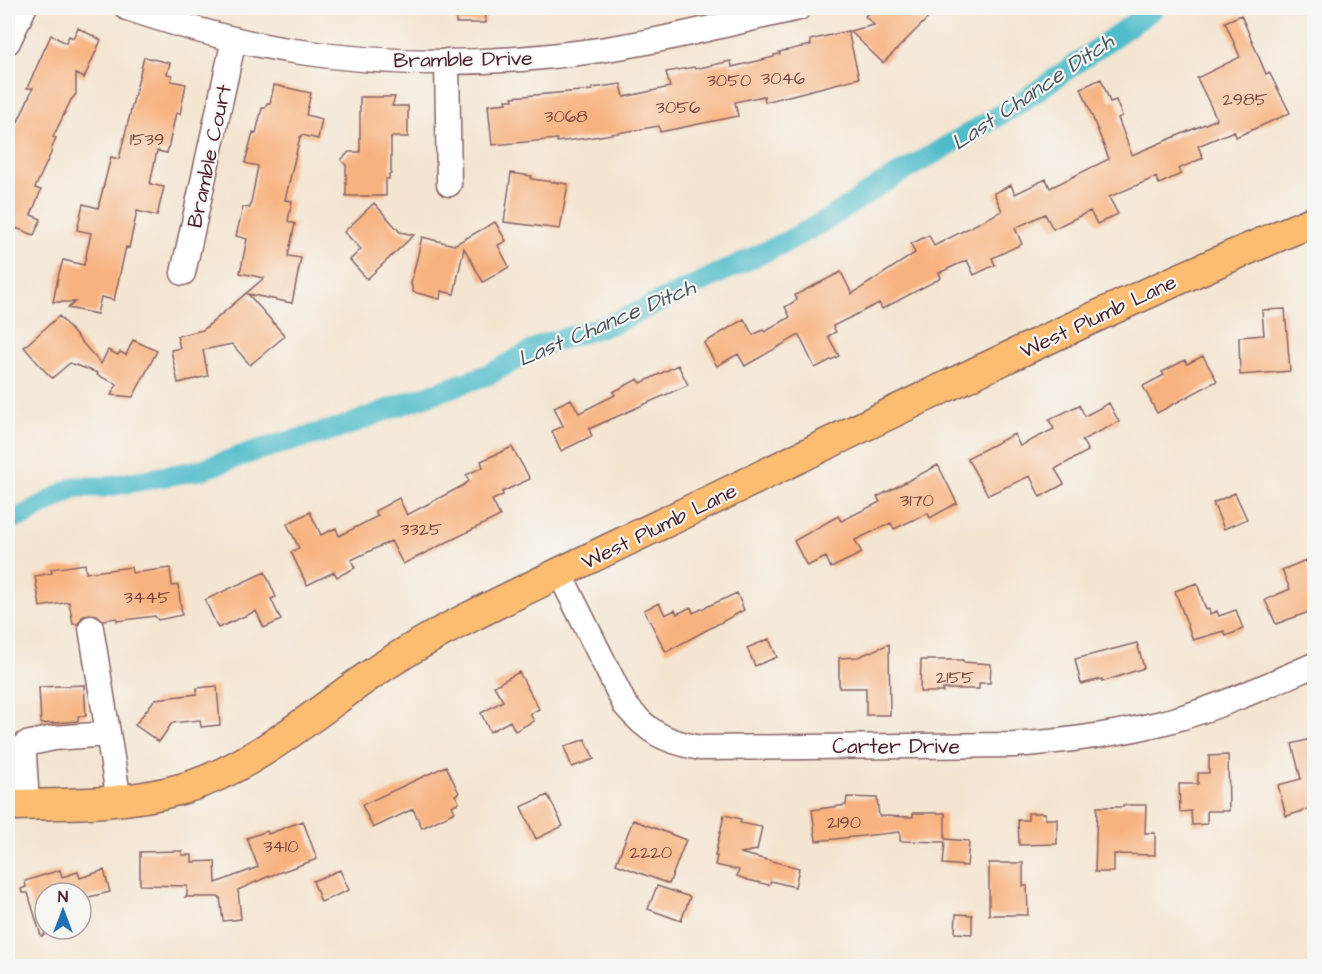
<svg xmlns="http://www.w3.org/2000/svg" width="1322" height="974" font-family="'Architects Daughter',sans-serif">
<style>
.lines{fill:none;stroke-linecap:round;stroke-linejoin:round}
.canal{stroke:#4fbcca;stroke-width:21}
.building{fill:#f8b27f}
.minor-casing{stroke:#866465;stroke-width:27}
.major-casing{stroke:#866465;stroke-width:33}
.minor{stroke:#fff;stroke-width:24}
.major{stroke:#fcbd6f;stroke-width:30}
.labels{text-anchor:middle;stroke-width:4.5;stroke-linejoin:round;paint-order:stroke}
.number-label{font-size:18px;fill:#764440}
.street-label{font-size:21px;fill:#4a1f2b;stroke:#f6f6f2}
.water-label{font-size:22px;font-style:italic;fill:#4c5663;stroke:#f6f6f2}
</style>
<rect width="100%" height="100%" fill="#f6f6f2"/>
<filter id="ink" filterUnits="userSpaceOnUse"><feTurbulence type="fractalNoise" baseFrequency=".0167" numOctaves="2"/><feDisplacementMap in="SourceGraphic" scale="12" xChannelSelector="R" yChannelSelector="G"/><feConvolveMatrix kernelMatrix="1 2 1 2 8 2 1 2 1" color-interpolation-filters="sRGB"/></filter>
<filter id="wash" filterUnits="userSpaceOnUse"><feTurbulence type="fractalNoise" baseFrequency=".008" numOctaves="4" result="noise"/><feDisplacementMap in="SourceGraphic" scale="24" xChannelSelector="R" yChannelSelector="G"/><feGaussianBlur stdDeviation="1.35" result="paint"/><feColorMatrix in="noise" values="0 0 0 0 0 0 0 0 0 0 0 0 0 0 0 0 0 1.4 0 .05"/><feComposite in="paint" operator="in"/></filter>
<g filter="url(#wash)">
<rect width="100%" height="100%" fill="#f4e5d1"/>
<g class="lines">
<!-- canal -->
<path class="canal" d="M8 520 25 515 75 487H104L200 470 258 450 346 426 389 409 490 374 544 344 612 324 786 242 830 218 880 185 1017 105 1155 8"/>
</g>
<g id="blocks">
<!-- building -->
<path class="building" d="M456 8H485L486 23H456Z
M874 8H938L883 63 850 31 874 25 865 16Z
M1241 15 1266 74 1269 72 1290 113 1236 137 1234 131 1198 146 1203 158 1178 169 1181 174 1159 184 1156 177 1109 197 1118 214 1097 224 1090 211 1053 229 1045 214 1015 228 1022 244 992 258 995 265 974 275 967 260 939 273 941 278 882 309 879 303 833 326 836 332 828 336 839 356 815 368 799 335 745 366 738 354 717 366 704 343 744 319 753 335 763 330 765 332 790 317 785 307 797 300 795 295 841 272 852 294 915 253 911 244 929 235 934 246 1002 211 994 193 1011 185 1015 194 1046 179 1050 188 1109 159 1081 88 1101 79 1110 102 1116 100 1122 116 1118 118 1132 155 1217 119 1197 78 1240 57 1225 22Z
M78 28 101 40 84 78 76 74V94L71 100 53 137 56 138 51 150 52 151 35 188 41 190 31 215 41 219 34 235 8 225V144L33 88H27L51 35 66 43 69 36 73 38Z
M848 31 859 78 765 102 764 96 735 102 738 116 660 132 659 126 588 138 557 142V139L492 145 488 105 507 103 506 100H513L512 97 592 90V88L621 84 624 97 670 87 666 72 694 67 695 69 731 61 732 67 774 57V55L780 54 779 52 811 45 810 40Z
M144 57 170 63 167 74 172 75 171 81 186 84 180 114 176 113 167 153 157 151 150 184 164 187 157 216 137 211 129 248 126 247 114 300 101 297 97 314 68 308 75 302H53L59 273 63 260 84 265 91 233 77 230 83 204 98 208 111 157 119 159Z
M274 85 311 93 306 115 322 119 318 139 302 135 300 137 285 200 292 201 288 221 295 224 288 256 301 258 292 303 248 294 285 336 250 365 232 344 203 350 208 376 178 383 171 350 180 348 177 336 203 330 264 278 240 273 247 239 236 236 243 207 250 208 258 166 245 163 253 132 256 133 262 108H265L267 103H270Z
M360 97H395L392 106H408V137H391V174H389V179H386V196H346V165L341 160 349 152H360Z
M511 173 532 176 531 179 568 184 560 229 504 222Z
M374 203 400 232 414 235 367 279 350 260 361 249 344 232Z
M495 222 506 241 498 245 509 267 483 282 464 248 454 294 441 291 440 299 413 292 411 283 422 237 454 245Z
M1285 309 1290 371 1240 375 1239 337 1264 335 1262 310Z
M59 316 101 364 108 350 118 355 120 352 126 355 133 340 157 351 133 397 111 395 117 384 97 375 98 373 70 363 52 378 44 370 24 347Z
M1203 356 1217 381 1157 413 1143 386 1164 375 1162 372 1185 360 1187 364Z
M678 365 688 385 589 429 592 436 561 451 552 431 563 426 554 407 571 399 579 413 615 395 613 392 638 379 641 383Z
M1109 403 1119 422 1082 440 1088 451 1055 469 1064 484 1040 497 1030 476 988 495 967 458 1014 434 1020 446 1054 429 1049 420 1079 405 1085 416Z
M512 447 530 479 502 492 503 495 492 500 500 516 403 564 391 541 351 560 355 568 337 577 334 572 307 585 291 552 299 548 287 524 310 512 321 535 336 528 339 536 378 516 375 511 399 498 407 515 462 486 469 481 466 475 483 467 481 461Z
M938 465 957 503 930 518 928 513 894 529 891 523 855 540 862 553 831 568 826 557 807 566 794 541 838 516 841 521 880 502 877 497Z
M1235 493 1247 519 1224 529 1213 503Z
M1306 560 1314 581V610L1276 624 1265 600 1290 589 1282 570Z
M85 564 86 573 131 567 132 573 170 568 172 586 178 585 182 615 158 620 155 616 117 621V618L103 620 97 615 89 614 82 617 78 624H73L69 602 40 607 35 576 52 573 51 569Z
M265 572 276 597 271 599 281 620 264 628 256 611 218 628 205 600Z
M1197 583 1206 610 1209 609 1210 614 1217 611 1219 616 1236 610 1243 629 1226 636 1224 631 1193 640 1175 591Z
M737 593 744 610 666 652 644 610 659 603 665 615 675 610 677 614 691 607 693 613Z
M769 639 777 657 755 666 747 648Z
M1137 643 1144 668 1102 682V679L1081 684 1075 659Z
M889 644 890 715H866V688H839V658L858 657Z
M921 660H963V662L991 664 990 683H979V689H943V692H920Z
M519 672 539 709 530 714 534 721 515 731 510 721 490 732 481 713 503 701 494 686Z
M84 685 86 716H78V721L41 724 39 687Z
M217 686 220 725 201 727 200 720 172 723 159 742 135 725 155 699 197 694V688Z
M1314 738V808L1286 816 1278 785 1301 779 1292 744Z
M585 739 594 759 572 767 564 747Z
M1228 755 1229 811H1207V824L1192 825 1191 811 1180 812 1179 784H1198V773H1209V756Z
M446 766 459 793 455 795 459 802 452 806 455 812 422 828 413 809 373 828 362 805Z
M548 795 563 826 536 839 521 807Z
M847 797 877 798 879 816 913 817V813H945V839L969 841 967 866 943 864 945 842 900 841V832L816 841 812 810 846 805Z
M1123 805H1146L1145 833H1155V855L1114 854V872H1095L1097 807H1123Z
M1028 813H1045V819H1057V844L1019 845 1018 820H1028Z
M724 815 741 819 740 823 762 827 757 850 740 853 799 868 795 887 771 881 769 885 748 880 737 876 739 870 715 865 717 856H715Z
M633 820 686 840 669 884 616 864Z
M303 821 317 859 267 877 238 890 241 919 223 921 220 897H185L187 895V886L140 885V852L180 851H182V855H192V862L215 861 216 883 258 867 247 838 267 831 268 834Z
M989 863H1023V886H1027L1028 915H989Z
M60 870 62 877 78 872 80 878 104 870 110 892 81 899V893H45V935L41 936 28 893H22L21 889 26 887 25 881Z
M340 870 349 890 321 902 313 881Z
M657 886 690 897 681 921 648 909Z
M956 914 972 915V934L955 933Z"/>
</g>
</g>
<g filter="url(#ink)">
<use href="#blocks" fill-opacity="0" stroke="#866465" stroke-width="1.5"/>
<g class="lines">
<!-- minor casing -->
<g class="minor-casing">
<path id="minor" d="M127 8C181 26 238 43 294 51 390 66 489 65 585 52 657 43 729 23 799 8
M8 42 24 8
M447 61 449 184
M183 273 234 39
M560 574 625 705C649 733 664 741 700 748L1014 745C1068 741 1121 734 1173 720 1222 706 1268 685 1314 665
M91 628 119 801
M27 805 24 754 26 744 54 738 108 734"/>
</g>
<!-- major casing -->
<g class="major-casing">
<path id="major" d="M8 805C66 804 124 805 181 789 248 770 304 722 360 682 394 658 430 637 466 619 559 572 654 528 747 483 935 391 1122 301 1314 221"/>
</g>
<!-- minor -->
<use href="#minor" class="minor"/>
<!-- major -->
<use href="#major" class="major"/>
</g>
</g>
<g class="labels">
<!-- number labels -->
<g class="number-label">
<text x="783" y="84">3046</text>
<text x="729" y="86">3050</text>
<text x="1245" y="105">2985</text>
<text x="678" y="113">3056</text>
<text x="566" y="122">3068</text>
<text x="147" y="145">1539</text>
<text x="917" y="506">3170</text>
<text x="421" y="535">3325</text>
<text x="147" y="603">3445</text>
<text x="955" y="683">2155</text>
<text x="844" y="828">2190</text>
<text x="281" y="852">3410</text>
<text x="651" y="858">2220</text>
</g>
<!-- street labels -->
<g class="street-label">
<text transform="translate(463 59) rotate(-1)" y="7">Bramble Drive</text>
<text transform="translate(209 156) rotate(-78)" y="7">Bramble Court</text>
<text transform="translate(1098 316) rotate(-25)" y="7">West Plumb Lane</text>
<text transform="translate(659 526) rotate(-26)" y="7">West Plumb Lane</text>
<text x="896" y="753">Carter Drive</text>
</g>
<!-- water labels -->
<g class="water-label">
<text transform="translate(1032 91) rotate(-34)" y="8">Last Chance Ditch</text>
<text transform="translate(606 322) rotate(-23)" y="8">Last Chance Ditch</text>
</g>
</g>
<!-- margin -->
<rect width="1322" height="974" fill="none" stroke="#f6f6f2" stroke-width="30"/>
<!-- north arrow -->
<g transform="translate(63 911)"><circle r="28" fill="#f6f6f2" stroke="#b1a0a2" stroke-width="1.5"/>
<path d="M0-4.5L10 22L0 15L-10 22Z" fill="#1f6fb2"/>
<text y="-9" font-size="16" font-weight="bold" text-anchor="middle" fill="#4a1f2b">N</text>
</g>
</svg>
